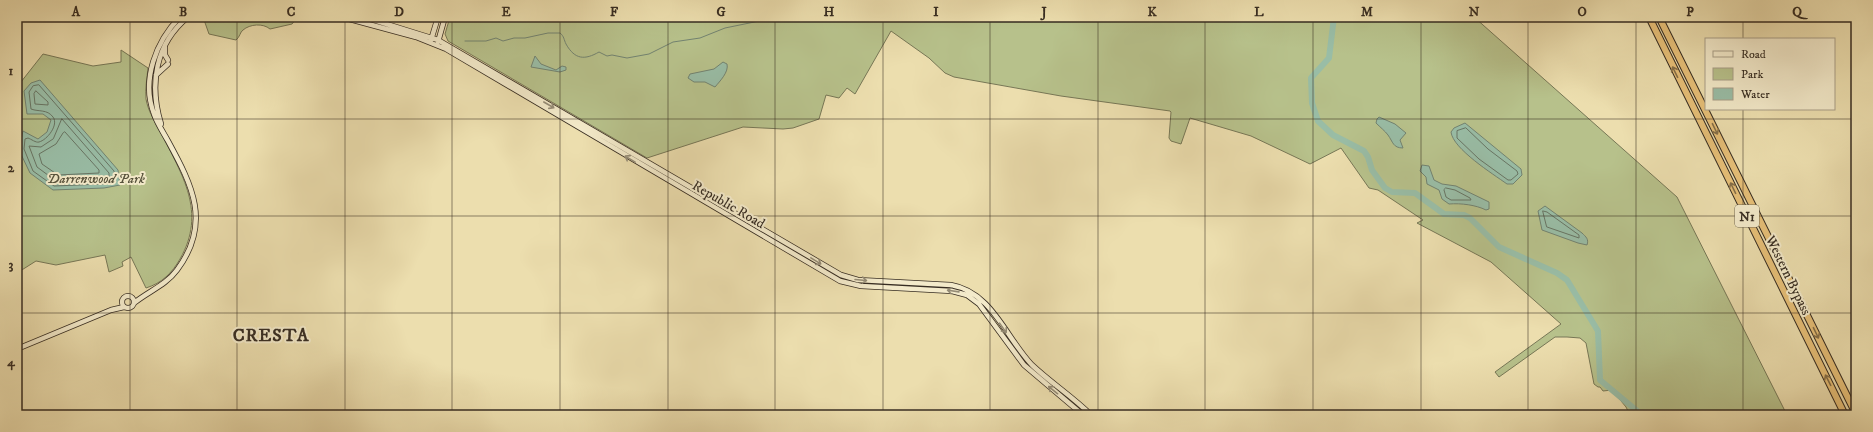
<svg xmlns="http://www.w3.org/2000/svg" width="1873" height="432" font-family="'IM FELL DW Pica',serif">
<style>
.green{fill:#b7c18b;stroke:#777756}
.water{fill:#99bda6;stroke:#728371}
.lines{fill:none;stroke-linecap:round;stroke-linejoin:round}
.shore{stroke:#687564;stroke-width:1}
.stream{stroke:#728371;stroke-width:1}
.river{stroke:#99bda6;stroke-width:6}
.secondary-casing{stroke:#372d22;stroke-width:6}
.highway-casing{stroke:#372d22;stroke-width:8}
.secondary{stroke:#f3eaca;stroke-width:4.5}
.highway{stroke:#e6bf77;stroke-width:6}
.oneway{stroke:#866f48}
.oneway2{stroke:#958c76}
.grid{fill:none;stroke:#372d22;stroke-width:1;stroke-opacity:0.55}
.labels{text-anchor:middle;stroke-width:4;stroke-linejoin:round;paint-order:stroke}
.shield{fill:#f3eaca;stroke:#6f6654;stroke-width:1}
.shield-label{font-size:13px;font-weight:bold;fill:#372d22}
.park-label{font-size:14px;font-style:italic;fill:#57523c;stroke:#f3eaca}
.street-label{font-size:14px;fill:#372d22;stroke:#f3eaca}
.district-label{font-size:18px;font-weight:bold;letter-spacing:1px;fill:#372d22;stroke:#f3eaca}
.neatline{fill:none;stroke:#372d22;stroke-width:1.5}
.grid-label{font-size:13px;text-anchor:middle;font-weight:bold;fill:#372d22}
</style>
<rect width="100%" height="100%" fill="#ecdeae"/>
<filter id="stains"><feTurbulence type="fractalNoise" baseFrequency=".005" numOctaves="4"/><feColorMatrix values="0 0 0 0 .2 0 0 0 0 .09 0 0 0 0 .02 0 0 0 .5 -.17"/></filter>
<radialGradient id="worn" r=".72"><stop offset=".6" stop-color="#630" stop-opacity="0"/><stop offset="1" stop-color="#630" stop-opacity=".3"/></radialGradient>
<!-- green -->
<path class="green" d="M203 17H298L292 24 270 29C263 23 250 24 243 30 240 32 240 37 236 40L209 34Z
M450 17H1474L1677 197 1787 415H1630L1626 407 1612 390 1603 391 1600 387H1598L1594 384 1586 343 1580 338 1567 337H1555L1499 377 1495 372 1561 324 1491 262 1417 223 1423 220 1378 190 1369 188 1341 148 1310 164 1251 136 1190 118 1181 144 1171 141 1169 138 1171 112 1170 111 1061 96 954 77 945 73 929 58 891 31 855 94 847 88 839 98 826 95 819 119 793 128 783 129 743 127 647 158 448 41 445 34Z
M121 50 148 68C147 78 145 89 146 99 148 111 155 122 161 133 182 175 207 212 180 259 172 273 162 283 146 288L131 257 122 262 123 266 109 272 105 255 56 265 36 261 17 273V87L43 54 93 66 121 62Z"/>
<!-- water -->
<path class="water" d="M535 56 541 64 556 70 562 66 566 67V70L560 72 531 67Z
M723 62 727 64C729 72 720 81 715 87L705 82H694L688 78 690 74 714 69Z
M40 80 118 170 120 185 104 188 53 190 30 173 19 150 23 131 38 139 47 132 51 120 43 114H27L24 91 31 83Z
M1379 117 1395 124 1406 133 1400 140 1403 148C1393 148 1393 142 1388 135 1385 131 1380 127 1376 123L1377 119Z
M1465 123 1521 169 1522 175 1513 184H1507C1493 174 1453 149 1451 132L1454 128Z
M1422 165 1429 166 1434 180 1442 184 1456 186 1489 202V209L1486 210C1476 205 1461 203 1449 204L1442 199 1439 190 1427 184 1426 177 1420 171Z
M1545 206 1582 233C1586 237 1589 239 1587 245L1578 243 1542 230 1538 211Z"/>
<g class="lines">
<!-- shore -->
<path class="shore" d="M39 85 114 171 115 182 103 184 54 186 33 171 24 149 25 139 28 138C31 139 36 143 39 142 47 140 59 125 53 117 47 109 39 112 31 109L29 92 33 86Z
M36 91 48 102V105L35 104 34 94Z
M62 119 109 173V178L56 181 37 167 29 146 41 147 53 139Z
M1466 128 1488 149 1517 171 1518 174 1511 180H1508L1479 159 1457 138V131Z
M65 132 99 170V173L58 175 42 164 39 154 56 144 63 133Z
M1446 188 1455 190 1470 198 1471 200H1451L1446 197 1444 190Z
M1543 211 1547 212 1579 235V238L1547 227Z"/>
<!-- stream -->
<path class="stream" d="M465 41H486L496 38 503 41 514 38H525L548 33H560C564 36 564 40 566 44 575 60 585 60 599 52L607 56 612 55 627 58 649 54 673 42 700 38 725 28 769 19"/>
<!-- river -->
<path class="river" d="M1334 17 1329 58 1311 78 1312 103 1318 121 1333 135 1364 151 1368 157 1372 170 1385 188 1392 192 1415 193 1444 214 1464 215 1470 218 1499 247 1557 273 1567 280 1598 331 1600 380 1642 415"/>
<!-- secondary casing -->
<g class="secondary-casing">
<path id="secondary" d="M342 17 416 37 446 49 840 281 861 286 952 291 967 295 979 304 1024 365 1083 415
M364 17 438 40 841 275 858 280 951 285C992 292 1006 338 1032 365 1051 383 1073 397 1091 415
M431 40 438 17
M438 42 445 17
M165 47V55L168 60
M156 75 168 64
M161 124C149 85 155 44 188 17
M122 302a6 6 0 1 1 12 0a6 6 0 1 1-12 0Z
M134 303C149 291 166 285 177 270 212 223 192 185 168 141 163 132 157 123 154 114 141 80 156 41 180 17
M17 349 111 310 124 307"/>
</g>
<!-- highway casing -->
<g class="highway-casing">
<path id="highway" d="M1649 17 1845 415
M1659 17 1856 414"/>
</g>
<!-- secondary -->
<use href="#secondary" class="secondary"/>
<!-- highway -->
<use href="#highway" class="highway"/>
</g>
<!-- one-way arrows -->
<defs><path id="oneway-shaft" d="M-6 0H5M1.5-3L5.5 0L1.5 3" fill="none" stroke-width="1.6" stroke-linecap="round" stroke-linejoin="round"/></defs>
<g class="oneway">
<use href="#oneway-shaft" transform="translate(1675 72) rotate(-116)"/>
<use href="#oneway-shaft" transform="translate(1715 129) rotate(64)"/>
<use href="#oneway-shaft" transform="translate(1733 188) rotate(-116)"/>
<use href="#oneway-shaft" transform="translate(1816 333) rotate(64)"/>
<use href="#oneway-shaft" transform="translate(1828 380) rotate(-117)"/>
</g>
<g class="oneway2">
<use href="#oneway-shaft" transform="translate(549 105) rotate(30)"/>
<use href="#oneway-shaft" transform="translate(630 159) rotate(-149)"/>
<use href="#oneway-shaft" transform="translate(816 261) rotate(31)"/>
<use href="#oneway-shaft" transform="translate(861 280) rotate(5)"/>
<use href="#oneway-shaft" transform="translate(953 291) rotate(-172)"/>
<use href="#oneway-shaft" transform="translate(1003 328) rotate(55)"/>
<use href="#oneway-shaft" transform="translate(1053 390) rotate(-141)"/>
</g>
<!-- grid -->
<path class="grid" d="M130 17V415M237 17V415M345 17V415M452 17V415M560 17V415M668 17V415M775 17V415M883 17V415M990 17V415M1098 17V415M1205 17V415M1313 17V415M1421 17V415M1528 17V415M1636 17V415M1743 17V39M1743 109V415M17 119H1856M17 216H1856M17 313H1856"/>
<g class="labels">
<!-- shield labels -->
<rect class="shield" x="1735" y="205" width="24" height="22" rx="3"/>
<g class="shield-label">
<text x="1747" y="221">N1</text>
</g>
<!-- park labels -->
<g class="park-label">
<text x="96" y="183">Darrenwood Park</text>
</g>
<!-- street labels -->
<g class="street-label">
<text transform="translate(729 204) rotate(30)" y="5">Republic Road</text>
<text transform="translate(1789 275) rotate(64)" y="5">Western Bypass</text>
</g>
<!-- district labels -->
<g class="district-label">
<text x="271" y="341">CRESTA</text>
</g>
</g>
<!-- margin -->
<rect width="1873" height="432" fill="none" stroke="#ecdeae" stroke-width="44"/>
<!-- legend -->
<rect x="1705" y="38" width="130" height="72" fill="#f3eaca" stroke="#a89e87"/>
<rect x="1713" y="51" width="20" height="6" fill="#f3eaca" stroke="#a89e87"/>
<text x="1741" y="58" font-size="12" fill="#372d22">Road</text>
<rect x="1713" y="68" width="20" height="12" fill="#b7c18b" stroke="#a89e87"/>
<text x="1741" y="78" font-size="12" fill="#372d22">Park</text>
<rect x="1713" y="88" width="20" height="12" fill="#99bda6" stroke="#a89e87"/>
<text x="1741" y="98" font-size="12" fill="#372d22">Water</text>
<rect x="22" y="22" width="1829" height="388" class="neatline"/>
<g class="grid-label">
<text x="76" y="16">A</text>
<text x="183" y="16">B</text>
<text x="291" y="16">C</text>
<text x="399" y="16">D</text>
<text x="506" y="16">E</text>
<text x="614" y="16">F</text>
<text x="721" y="16">G</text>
<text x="829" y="16">H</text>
<text x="936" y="16">I</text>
<text x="1044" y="16">J</text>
<text x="1152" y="16">K</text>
<text x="1259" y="16">L</text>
<text x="1367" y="16">M</text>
<text x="1474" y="16">N</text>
<text x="1582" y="16">O</text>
<text x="1690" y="16">P</text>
<text x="1797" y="16">Q</text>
<text x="11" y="75">1</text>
<text x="11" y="172">2</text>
<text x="11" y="269">3</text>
<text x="11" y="366">4</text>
</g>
<rect width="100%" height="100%" filter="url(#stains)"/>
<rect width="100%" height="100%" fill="url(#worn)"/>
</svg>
